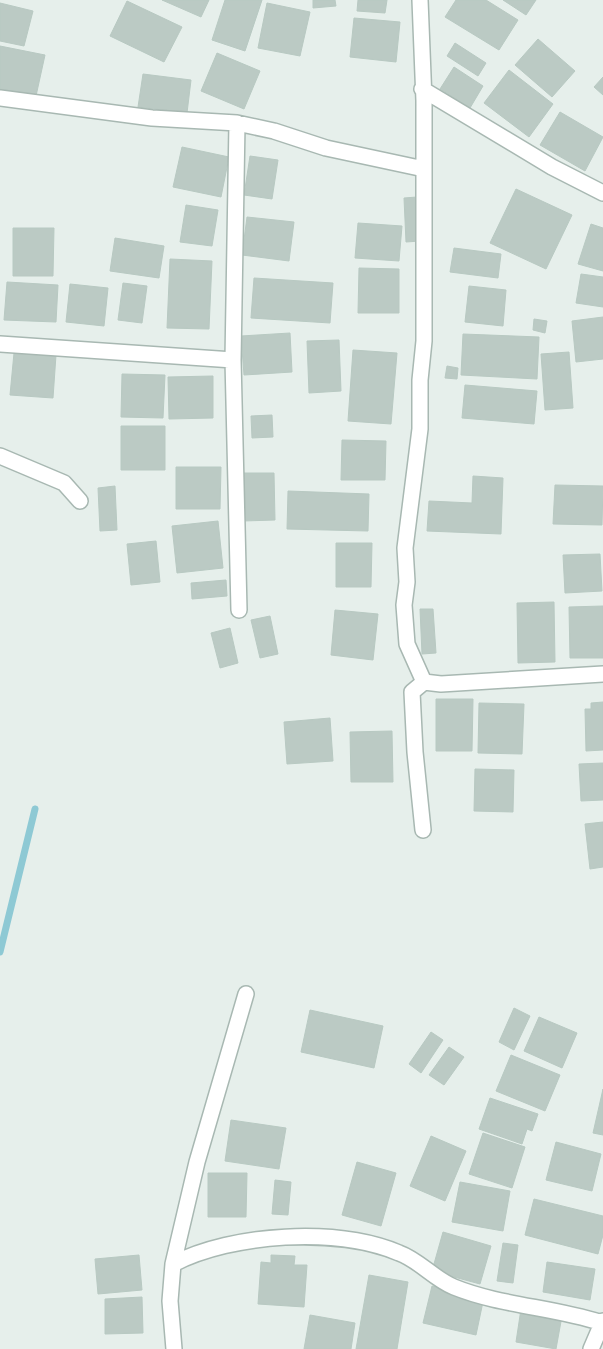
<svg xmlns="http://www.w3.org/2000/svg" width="603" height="1349" font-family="'Archivo Narrow',sans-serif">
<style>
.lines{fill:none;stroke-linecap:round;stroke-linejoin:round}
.stream{stroke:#8ec9d4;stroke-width:7}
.building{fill:#bbcac4;stroke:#b8c9c2}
.street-casing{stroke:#a8b8b2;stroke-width:18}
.street{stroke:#fff;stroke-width:15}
</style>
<rect width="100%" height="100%" fill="#e6efeb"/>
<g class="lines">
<!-- stream -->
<path class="stream" d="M0 952 35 809"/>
</g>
<!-- building -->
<path class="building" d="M162 0H209L201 17Z
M225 0H262L245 51 212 40Z
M313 0H335L336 6 313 8Z
M358 0H387L385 13 357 11Z
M456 0H486L518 20 499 50 445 17Z
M503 0H536L526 15Z
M127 1 182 27 164 62 110 36Z
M0 3 33 11 24 46 0 41Z
M267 3 310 12 300 56 258 48Z
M354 18 400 22 396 62 350 57Z
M538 39 575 71 552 97 515 65Z
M455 43 486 63 478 76 447 56Z
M0 46 45 55 36 96 0 89Z
M217 53 260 71 244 109 201 91Z
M454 67 483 86 470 108 440 89Z
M509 70 553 104 529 137 484 103Z
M143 74 191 80 187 113 138 107Z
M603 77V95L594 87Z
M560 112 603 137 585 171 540 145Z
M182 147 229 157 221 197 173 187Z
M250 156 278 160 272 199 244 195Z
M516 189 572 215 546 269 490 243Z
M417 197 420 241 406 242 404 198Z
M186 205 218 210 212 246 180 242Z
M247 217 294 222 289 261 242 255Z
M358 223 402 226 399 261 355 258Z
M591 224 603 228V271L578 264Z
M13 228H54L53 276H13Z
M115 238 164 246 159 278 110 271Z
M454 248 501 254 498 278 450 272Z
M170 259 212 261 209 329 167 328Z
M359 268 399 269V313H358Z
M581 274 603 277V307L576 303Z
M254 278 333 283 330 323 251 318Z
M7 282 58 285 56 322 4 320Z
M123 283 147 286 142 323 118 320Z
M70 284 108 288 104 326 66 322Z
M469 286 506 290 503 326 465 322Z
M603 317V359L576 362 572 321Z
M534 319 547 321 545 333 533 330Z
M290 333 292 372 244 375 241 336Z
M463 334 539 337 537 379 461 375Z
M339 340 341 391 309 393 307 341Z
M353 350 397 353 391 424 348 421Z
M569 352 573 408 545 410 541 354Z
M14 353 56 355 53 398 10 395Z
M447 366 458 368 457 379 445 378Z
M122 374 165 375 163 418 121 417Z
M213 376V418L169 419 168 377Z
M465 385 537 391 534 424 462 418Z
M272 415 273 437 252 438 251 416Z
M121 426H165V470H121Z
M342 440 386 441 385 480H341Z
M176 467H221L220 509H176Z
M242 473H274L275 520 243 521Z
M473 476 503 478 501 534 427 531 429 501 472 503Z
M555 485 603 486 602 525 553 524Z
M115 486 117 530 100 531 98 488Z
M288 491 369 494 368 531 287 529Z
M218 521 223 568 177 573 172 526Z
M156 541 160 582 131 585 127 544Z
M336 543H372L371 587H336Z
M600 554 602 591 565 593 563 555Z
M226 580 227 596 192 599 191 583Z
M554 602 555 662 518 663 517 603Z
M603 606V658H570L569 607Z
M420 609H433L436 653 422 654Z
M335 610 378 614 373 660 331 655Z
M270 616 278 654 260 658 251 620Z
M230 628 238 663 220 668 211 633Z
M436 699H473L472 751H436Z
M603 702V750L586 751 585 709H591V703Z
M479 703 524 704 522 754 478 753Z
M330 718 333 761 287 764 284 722Z
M392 731 393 782H351L350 732Z
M603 763V800L581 801 579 764Z
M475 769 514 770 513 812 474 811Z
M603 822V867L590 869 585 824Z
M514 1008 530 1016 514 1050 499 1042Z
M310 1010 383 1026 374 1068 301 1052Z
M539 1017 577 1033 562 1068 524 1051Z
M431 1032 443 1040 421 1073 409 1064Z
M449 1047 464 1057 444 1085 429 1075Z
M511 1055 560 1075 545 1111 496 1091Z
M603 1089V1135L593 1133Z
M490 1098 538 1114 532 1131 527 1129 522 1144 479 1129Z
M231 1120 286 1128 279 1169 225 1161Z
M483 1133 525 1147 512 1188 469 1174Z
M431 1136 466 1151 445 1201 410 1186Z
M556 1142 601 1154 592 1191 546 1180Z
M357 1162 396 1173 381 1226 342 1215Z
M208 1173H247L246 1217H208Z
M275 1180 291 1182 288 1215 272 1214Z
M460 1182 510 1191 503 1231 452 1222Z
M534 1199 603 1216V1235L598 1254 525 1235Z
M443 1232 491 1246 480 1284 432 1271Z
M503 1243 518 1245 513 1283 497 1281Z
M139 1255 142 1290 98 1294 95 1259Z
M271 1255 295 1256 294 1265H307L304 1307 258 1304 261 1262 271 1263Z
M547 1262 595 1269 590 1300 543 1292Z
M369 1275 408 1282 397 1349H356Z
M432 1286 484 1297 476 1335 423 1323Z
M142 1297 143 1333 105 1334V1299Z
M521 1309 562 1316 556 1349 516 1342Z
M310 1315 355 1323 351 1349H304Z"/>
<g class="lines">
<!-- street casing -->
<g class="street-casing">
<path id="street" d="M420 0 424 101V341L420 380V429L405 548 407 582 404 605 407 644 424 682 412 692 415 752 423 830
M422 89 552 167 603 193
M0 98 152 118 237 123 274 131 326 148 424 169
M237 123 233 360 239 610
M0 344 233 360
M0 456 64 483 80 501
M424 682 441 684 603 674
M173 1264C233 1233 337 1227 399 1253 419 1260 434 1279 454 1287 501 1306 554 1307 602 1323
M174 1349 170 1301 173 1264 197 1162 246 994
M591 1349 603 1321"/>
</g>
<!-- street -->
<use href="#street" class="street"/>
</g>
</svg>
